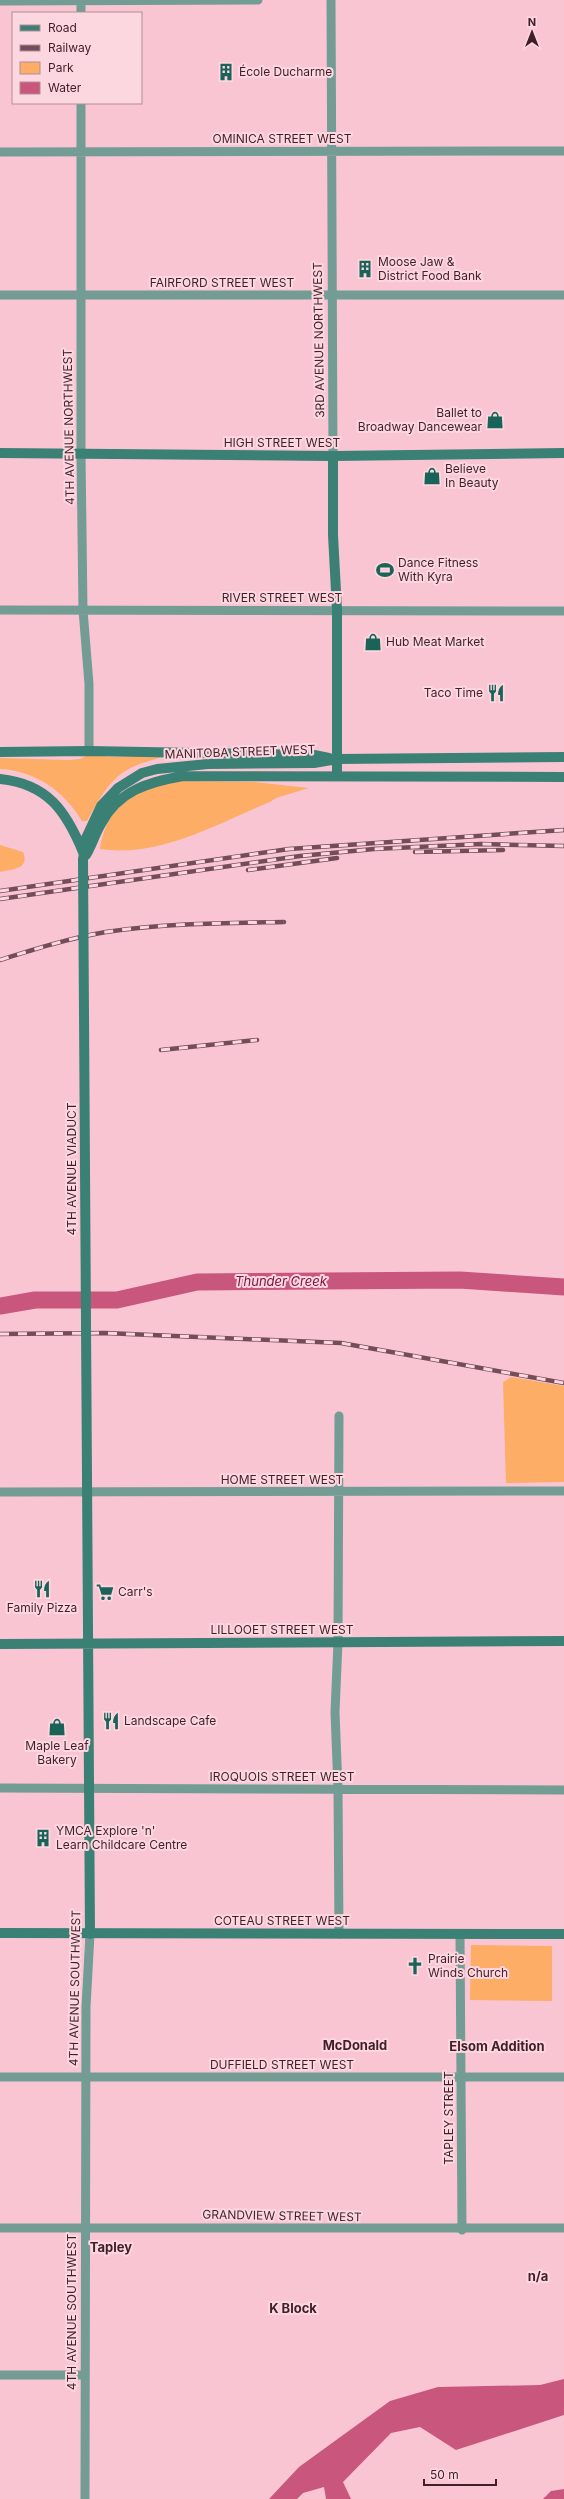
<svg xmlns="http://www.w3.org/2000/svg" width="564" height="2499" font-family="Inter,sans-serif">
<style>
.green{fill:#fdad66}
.water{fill:#c8567d}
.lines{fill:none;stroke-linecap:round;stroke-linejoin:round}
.river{stroke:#c8567d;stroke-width:17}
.street{stroke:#729c94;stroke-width:9}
.secondary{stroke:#3b8074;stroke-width:10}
.rail-casing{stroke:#744d58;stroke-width:4.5}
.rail{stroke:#fcd7e0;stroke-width:3;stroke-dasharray:9;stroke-linecap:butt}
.secondary-bridge{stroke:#3b8074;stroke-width:10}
.labels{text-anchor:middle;stroke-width:4;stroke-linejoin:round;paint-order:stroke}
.poi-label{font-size:12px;fill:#401f29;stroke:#fcd7e0;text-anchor:start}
.street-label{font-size:12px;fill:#401f29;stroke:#fcd7e0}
.water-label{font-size:13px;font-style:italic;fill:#7d1140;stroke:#fcd7e0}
.neighbourhood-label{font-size:13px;font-weight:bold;fill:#401f29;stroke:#fcd7e0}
</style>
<rect width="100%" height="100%" fill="#fac5d3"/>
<!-- green -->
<path class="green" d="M92 753 109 757 172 755C120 767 113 774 87 821H82C64 791 36 771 0 769V758L70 760 80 759Z
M179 781 254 782 309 788 276 798 270 802C216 824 159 858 100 849 103 827 114 806 134 793 145 786 166 785 179 781Z
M0 845 23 852C30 869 13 869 0 872Z
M511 1377 564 1386V1482L506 1483 503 1382Z
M471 1945 552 1946V2001L470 2000Z"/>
<!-- water -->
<path class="water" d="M564 2379V2415L456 2450 420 2427 391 2433 343 2482 351 2499H326L324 2487 303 2493 297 2499H269L299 2467 390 2401 438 2387 540 2385Z
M564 2489V2499H543L551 2491Z"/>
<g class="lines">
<!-- river -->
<path class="river" d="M0 1306 35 1300H117L197 1282 460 1280 564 1287"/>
<!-- street -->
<path class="street" d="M331 0 333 456
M0 1 258 0
M81 13V0
M81 103V454L83 610 89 684V751
M0 152 564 151
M0 295H564
M0 610 564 611
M339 1416 338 1642 335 1712 338 1789 339 1934
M0 1492 564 1491
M0 1788 564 1790
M460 1934 462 2230
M0 2077H564
M0 2228H564
M0 2375H85
M85 2499 86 2007 90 1934"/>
<!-- secondary -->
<path class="secondary" d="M0 453 333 456 564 453
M333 456V535L337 610V776
M0 752 89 751 314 755 329 758
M0 779C48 784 66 811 83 852
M86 855C92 845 95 834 101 824 118 791 148 782 183 776L564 777
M83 860 86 838 101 806 118 788 142 773 157 769 208 764 314 763 337 759 564 757
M87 1478 90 1934
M0 1644 564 1641
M0 1933 564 1934"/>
<!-- rail casing -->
<g class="rail-casing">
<path id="rail" d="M415 852 503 850
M248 870 337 858
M0 891 289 849 564 830
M0 899 300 856 374 849 481 844 564 846
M0 960C35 949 70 938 106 932 164 923 225 923 284 922
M161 1050 257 1040
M0 1334 105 1333 341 1343 564 1383"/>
</g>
<!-- rail -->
<use href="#rail" class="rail"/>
<!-- secondary-bridge -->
<path class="secondary-bridge" d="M83 860 87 1478"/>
</g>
<!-- icons -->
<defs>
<g id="building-bare" transform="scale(1.38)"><path d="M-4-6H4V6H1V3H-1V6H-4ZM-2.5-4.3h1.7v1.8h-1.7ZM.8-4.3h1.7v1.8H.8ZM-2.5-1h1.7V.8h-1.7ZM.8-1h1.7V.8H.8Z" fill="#1a6358" stroke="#fcd7e0" stroke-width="2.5" paint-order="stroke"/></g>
<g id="shop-bare" transform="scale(1.38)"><path d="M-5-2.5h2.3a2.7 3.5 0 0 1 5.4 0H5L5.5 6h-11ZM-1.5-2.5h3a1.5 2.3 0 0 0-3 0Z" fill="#1a6358" stroke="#fcd7e0" stroke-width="2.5" paint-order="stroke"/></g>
<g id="stadium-bare" transform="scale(1.38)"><path d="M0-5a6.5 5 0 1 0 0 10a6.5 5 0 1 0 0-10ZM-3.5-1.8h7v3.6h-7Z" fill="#1a6358" stroke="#fcd7e0" stroke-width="2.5" paint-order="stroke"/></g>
<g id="restaurant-bare" transform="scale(1.38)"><path d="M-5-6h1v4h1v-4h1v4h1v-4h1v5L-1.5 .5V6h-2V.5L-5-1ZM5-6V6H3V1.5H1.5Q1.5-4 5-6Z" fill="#1a6358" stroke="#fcd7e0" stroke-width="2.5" paint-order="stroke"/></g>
<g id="supermarket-bare" transform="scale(1.38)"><path d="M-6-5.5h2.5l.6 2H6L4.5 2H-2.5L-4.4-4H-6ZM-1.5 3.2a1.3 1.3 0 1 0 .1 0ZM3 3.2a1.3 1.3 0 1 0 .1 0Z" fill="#1a6358" stroke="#fcd7e0" stroke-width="2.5" paint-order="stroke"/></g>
<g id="church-bare" transform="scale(1.38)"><path d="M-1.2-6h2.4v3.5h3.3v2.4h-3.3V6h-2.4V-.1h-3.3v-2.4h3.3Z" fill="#1a6358" stroke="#fcd7e0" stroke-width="2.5" paint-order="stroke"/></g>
</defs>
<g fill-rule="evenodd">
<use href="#building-bare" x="226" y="72"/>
<use href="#building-bare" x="365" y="269"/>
<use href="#shop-bare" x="495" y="420"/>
<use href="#shop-bare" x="432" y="476"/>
<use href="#stadium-bare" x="385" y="570"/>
<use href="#shop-bare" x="373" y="642"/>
<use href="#restaurant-bare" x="496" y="693"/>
<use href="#restaurant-bare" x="42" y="1589"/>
<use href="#supermarket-bare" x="105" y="1592"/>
<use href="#restaurant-bare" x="111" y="1721"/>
<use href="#shop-bare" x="57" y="1727"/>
<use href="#building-bare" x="43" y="1838"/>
<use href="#church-bare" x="415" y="1966"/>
</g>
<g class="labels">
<!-- poi labels -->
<g class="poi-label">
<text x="239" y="76">École Ducharme</text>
<text x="378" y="266">Moose Jaw &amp;<tspan x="378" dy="14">District Food Bank</tspan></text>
<text x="482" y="417" text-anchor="end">Ballet to<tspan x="482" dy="14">Broadway Dancewear</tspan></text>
<text x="445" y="473">Believe<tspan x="445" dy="14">In Beauty</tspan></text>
<text x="398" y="567">Dance Fitness<tspan x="398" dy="14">With Kyra</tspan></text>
<text x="386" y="646">Hub Meat Market</text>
<text x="483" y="697" text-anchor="end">Taco Time</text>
<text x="118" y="1596">Carr's</text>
<text x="42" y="1612" text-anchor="middle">Family Pizza</text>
<text x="124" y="1725">Landscape Cafe</text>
<text x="57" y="1750" text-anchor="middle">Maple Leaf<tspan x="57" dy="14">Bakery</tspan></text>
<text x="56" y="1835">YMCA Explore 'n'<tspan x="56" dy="14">Learn Childcare Centre</tspan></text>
<text x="428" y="1963">Prairie<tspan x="428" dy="14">Winds Church</tspan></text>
</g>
<!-- street labels -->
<g class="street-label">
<text x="282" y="143">OMINICA STREET WEST</text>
<text x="222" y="287">FAIRFORD STREET WEST</text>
<text transform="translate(319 340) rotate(-91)" y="4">3RD AVENUE NORTHWEST</text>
<text transform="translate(69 427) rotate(-91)" y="4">4TH AVENUE NORTHWEST</text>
<text x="282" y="447">HIGH STREET WEST</text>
<text x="282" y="602">RIVER STREET WEST</text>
<text transform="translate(240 752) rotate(-2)" y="4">MANITOBA STREET WEST</text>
<text transform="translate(72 1169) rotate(-90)" y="4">4TH AVENUE VIADUCT</text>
<text x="282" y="1484">HOME STREET WEST</text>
<text x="282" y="1634">LILLOOET STREET WEST</text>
<text x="282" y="1781">IROQUOIS STREET WEST</text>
<text x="282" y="1925">COTEAU STREET WEST</text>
<text transform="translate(75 1988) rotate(-89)" y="4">4TH AVENUE SOUTHWEST</text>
<text x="282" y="2069">DUFFIELD STREET WEST</text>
<text transform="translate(449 2118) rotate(-90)" y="4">TAPLEY STREET</text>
<text transform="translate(282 2216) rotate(1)" y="4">GRANDVIEW STREET WEST</text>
<text transform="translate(72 2312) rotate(-90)" y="4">4TH AVENUE SOUTHWEST</text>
</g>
<!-- water labels -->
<g class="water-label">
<text x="281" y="1286">Thunder Creek</text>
</g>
<!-- neighbourhood labels -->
<g class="neighbourhood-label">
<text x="355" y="2050">McDonald</text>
<text x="497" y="2051">Elsom Addition</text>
<text x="111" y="2252">Tapley</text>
<text x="538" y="2281">n/a</text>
<text x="293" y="2313">K Block</text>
</g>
</g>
<!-- legend -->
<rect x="12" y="12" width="130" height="92" fill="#fcd7e0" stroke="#b18d97"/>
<rect x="20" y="25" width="20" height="6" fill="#3b8074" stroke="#b18d97"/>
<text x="48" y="32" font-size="12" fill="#401f29">Road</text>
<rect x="20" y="45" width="20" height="6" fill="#744d58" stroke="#b18d97"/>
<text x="48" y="52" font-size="12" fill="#401f29">Railway</text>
<rect x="20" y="62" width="20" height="12" fill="#fdad66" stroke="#b18d97"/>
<text x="48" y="72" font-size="12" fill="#401f29">Park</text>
<rect x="20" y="82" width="20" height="12" fill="#c8567d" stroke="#b18d97"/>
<text x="48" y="92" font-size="12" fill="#401f29">Water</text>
<!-- north arrow -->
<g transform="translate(532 32)" stroke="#fcd7e0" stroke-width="3" paint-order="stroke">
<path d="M0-3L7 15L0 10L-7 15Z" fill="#401f29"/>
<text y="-6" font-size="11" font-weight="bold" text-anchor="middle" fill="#401f29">N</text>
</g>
<!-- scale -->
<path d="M424 2479v6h72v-6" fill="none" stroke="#401f29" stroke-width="2"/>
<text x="430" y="2479" font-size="12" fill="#401f29" stroke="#fcd7e0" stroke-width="3" paint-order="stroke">50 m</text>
</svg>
